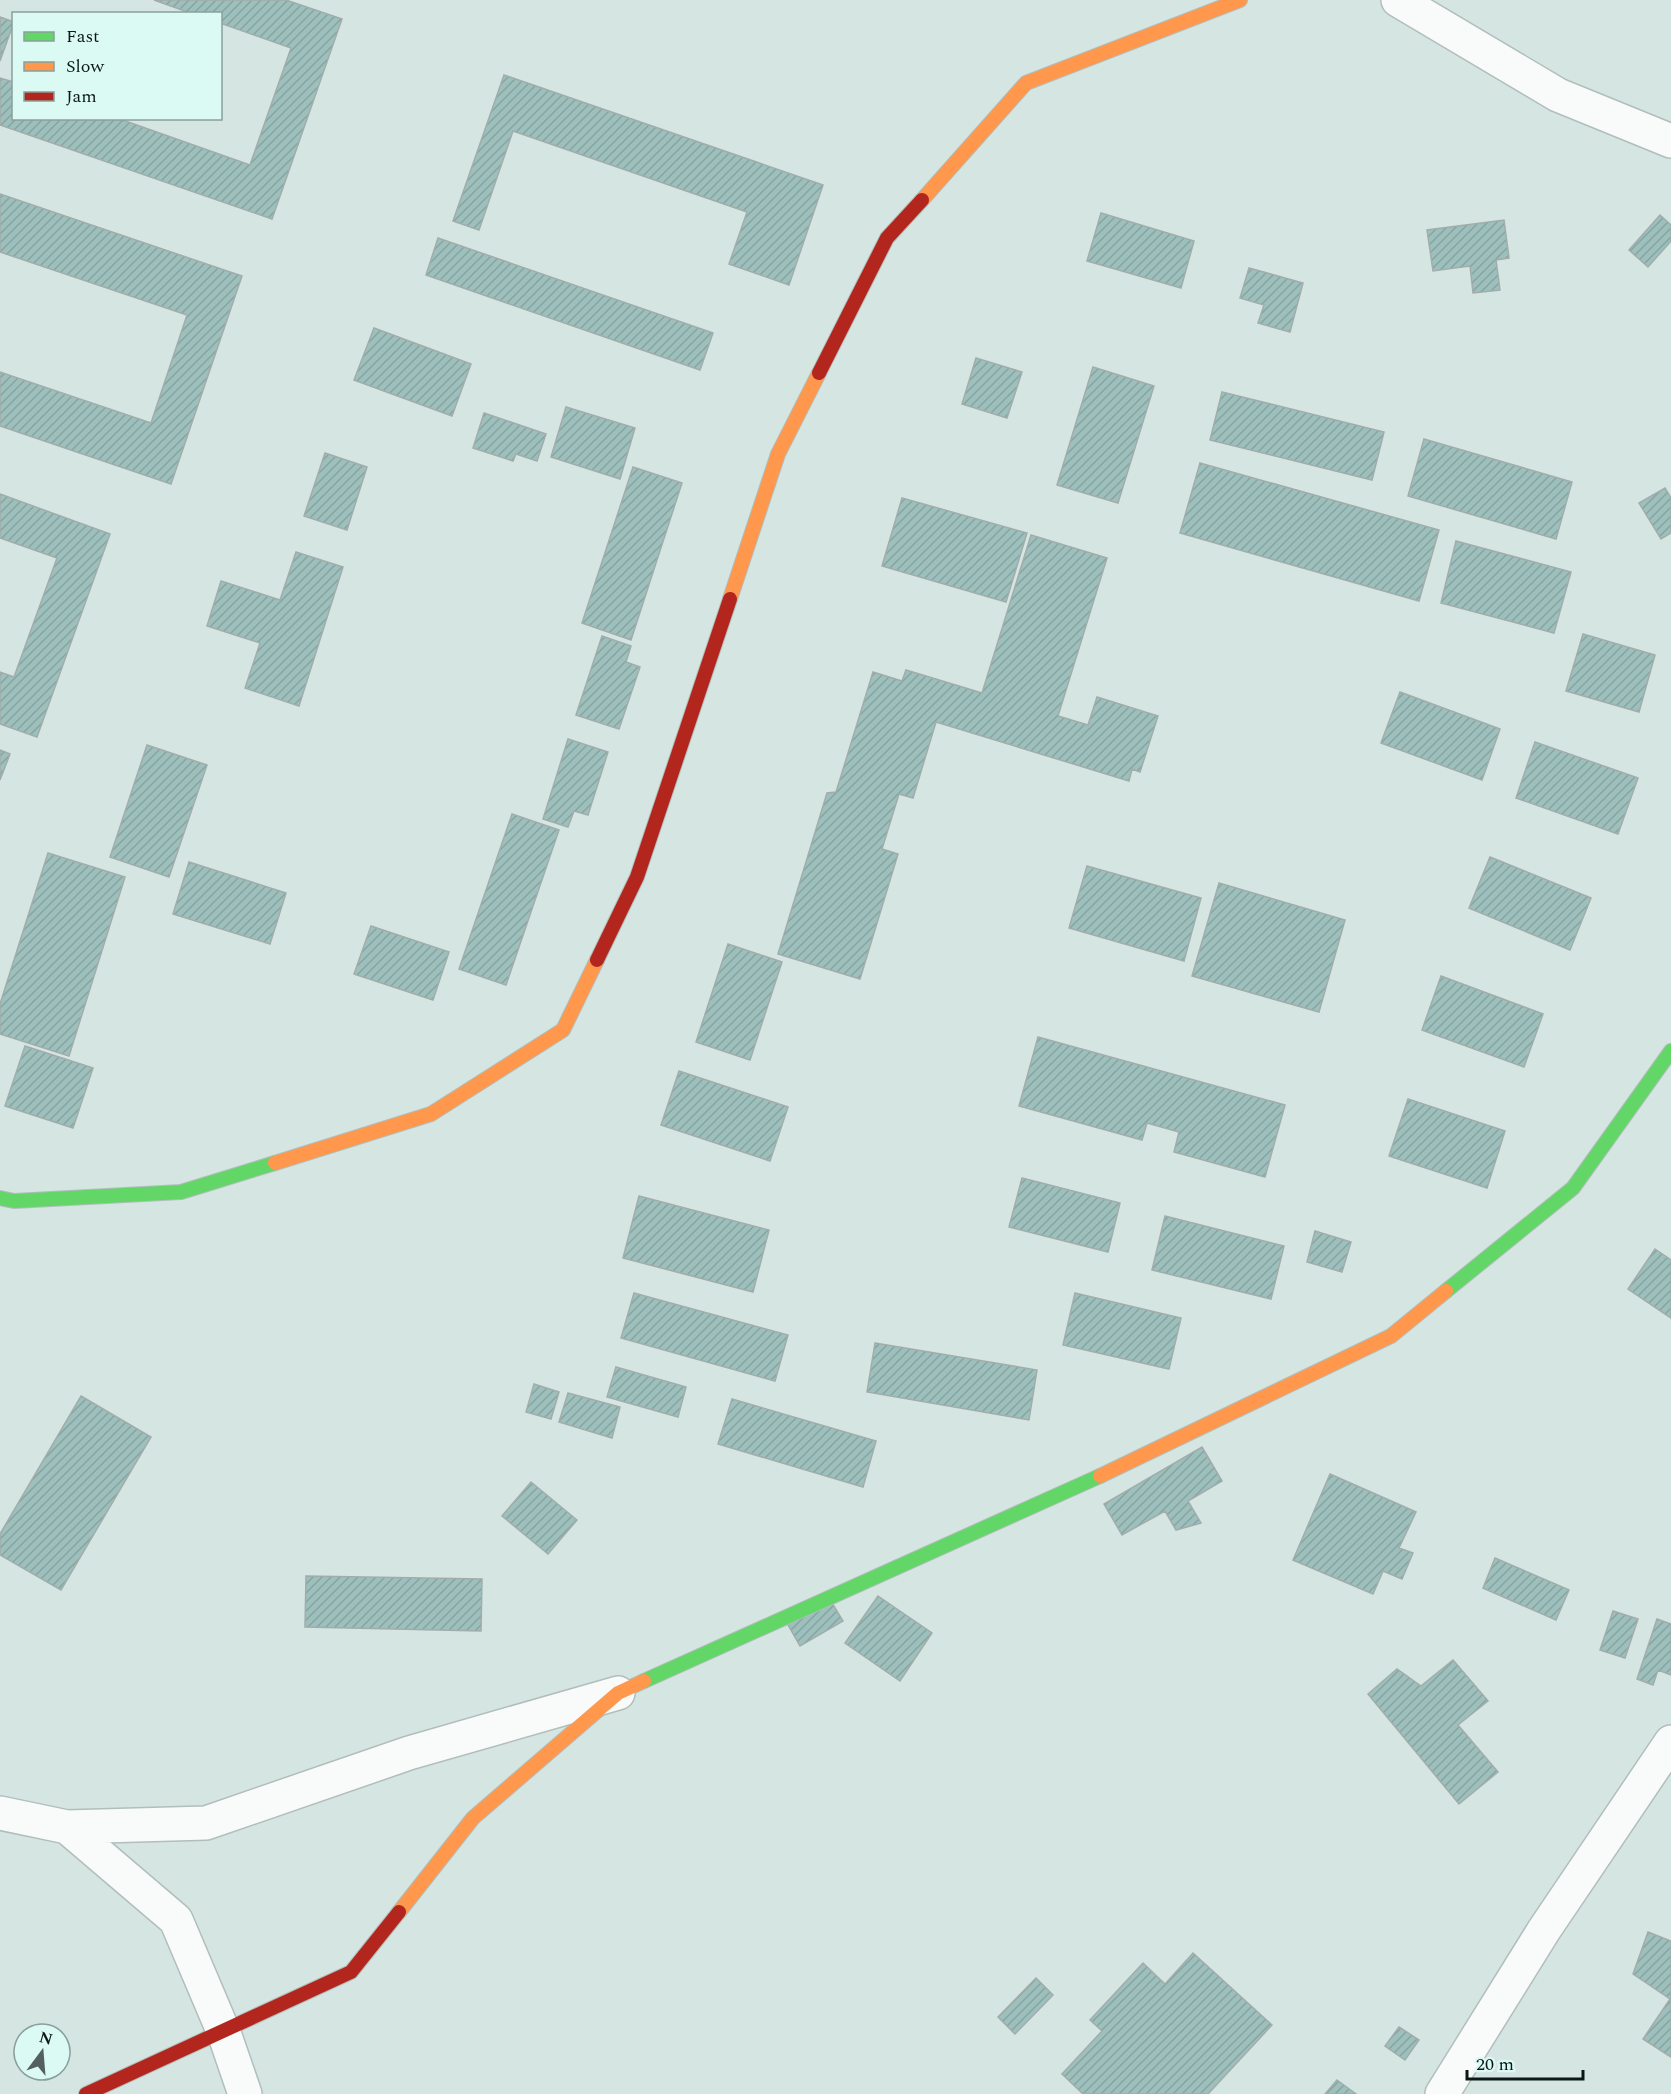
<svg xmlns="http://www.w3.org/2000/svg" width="1671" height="2094" font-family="Spectral,serif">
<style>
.building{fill:url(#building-hatch);stroke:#a1adab;stroke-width:1.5}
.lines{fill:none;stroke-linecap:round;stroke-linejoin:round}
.street-casing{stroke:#b1bebb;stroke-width:36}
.fast-casing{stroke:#b1bebb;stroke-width:16}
.slow-casing{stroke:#b1bebb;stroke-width:16}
.jam-casing{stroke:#b1bebb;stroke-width:16}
.street{stroke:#f9fbfb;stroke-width:33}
.fast{stroke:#63d668;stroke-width:14}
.slow{stroke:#ff974d;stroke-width:14}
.jam{stroke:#b3261e;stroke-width:14}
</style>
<defs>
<pattern id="building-hatch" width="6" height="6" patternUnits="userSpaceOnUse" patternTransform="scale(1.5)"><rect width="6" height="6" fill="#9dc0bc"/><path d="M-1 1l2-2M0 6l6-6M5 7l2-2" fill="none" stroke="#86a4a1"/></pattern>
</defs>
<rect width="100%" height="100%" fill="#d5e5e2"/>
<!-- building -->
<path class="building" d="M154 0H286L342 19 272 219 0 125V78L14 82V118H117L250 165 291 48 220 23V14H193Z
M0 17 14 22 0 61Z
M504 75 823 185 789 285 729 264 747 212 513 131 479 230 453 221Z
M0 194 242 276 171 484 0 426V372L151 423 187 315 0 252Z
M1101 213 1194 241 1181 288 1087 261Z
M1660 215 1671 225V241L1648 267 1629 250Z
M1504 220 1509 258 1496 260 1500 290 1473 293 1470 266 1433 271 1427 230Z
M438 238 713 333 700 370 426 275Z
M1249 268 1303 283 1290 332 1258 323 1264 305 1240 298Z
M374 328 471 364 452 416 354 380Z
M976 358 1022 372 1007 418 962 404Z
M1093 367 1154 386 1118 503 1057 485Z
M1222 392 1384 432 1372 480 1210 440Z
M566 407 635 428 620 479 551 457Z
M484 413 546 434 537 461 516 454 513 461 473 448Z
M1424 439 1572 482 1556 539 1408 496Z
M325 453 367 467 347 530 304 516Z
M1200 463 1439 530 1419 601 1180 533Z
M633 467 682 483 631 640 582 623Z
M1665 488 1671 498V533L1661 539 1639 503Z
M0 494 110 534 37 737 0 724V672L14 677 57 558 0 538Z
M902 498 1027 533 1006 602 882 566Z
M1031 535 1107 558 1058 716 1088 725 1097 697 1158 716 1140 772 1132 769 1129 781 936 722 913 798 899 794 882 849 898 854 860 979 778 954 827 793 836 792 873 672 902 681 906 670 982 693Z
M1456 541 1571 572 1554 633 1441 603Z
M296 552 343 567 299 706 245 688 260 643 207 626 221 581 280 600Z
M1583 634 1655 655 1639 712 1566 691Z
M602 636 631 646 626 662 640 667 619 729 576 715Z
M1400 692 1500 729 1482 780 1381 743Z
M568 739 608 752 588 815 574 811 568 827 543 819Z
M1535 742 1638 778 1618 834 1516 798Z
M147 745 207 765 169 877 110 857Z
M0 750 10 754 0 780Z
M512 814 559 830 506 985 459 969Z
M48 853 125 877 69 1056 0 1034V1004Z
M1490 857 1591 898 1570 950 1469 908Z
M189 862 286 893 270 944 173 914Z
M1087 866 1201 898 1184 961 1069 928Z
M1219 883 1345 920 1319 1012 1192 976Z
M371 926 449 952 433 1000 354 974Z
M728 944 782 962 750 1060 696 1042Z
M1441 976 1543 1014 1524 1067 1422 1030Z
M1038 1037 1285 1105 1265 1177 1174 1152 1179 1132 1147 1123 1142 1140 1019 1106Z
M25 1046 93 1068 73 1128 5 1106Z
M679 1071 788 1107 770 1161 661 1125Z
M1408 1099 1505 1131 1487 1188 1389 1156Z
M1022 1178 1120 1203 1108 1252 1009 1227Z
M639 1196 769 1230 753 1292 623 1258Z
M1165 1216 1284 1246 1271 1299 1152 1270Z
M1315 1231 1351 1242 1342 1272 1307 1262Z
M1655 1249 1671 1260V1318L1628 1289Z
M634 1293 788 1335 775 1381 621 1338Z
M1075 1293 1181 1318 1169 1369 1063 1345Z
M875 1343 1037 1370 1029 1420 867 1392Z
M616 1367 686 1387 678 1417 607 1397Z
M534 1384 559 1392 551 1419 526 1412Z
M568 1393 620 1407 612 1438 559 1422Z
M81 1396 151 1437 61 1590 0 1555V1534Z
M732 1399 876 1441 863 1487 718 1444Z
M1202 1447 1222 1481 1188 1501 1201 1523 1176 1530 1165 1511 1122 1535 1104 1504Z
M1330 1474 1416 1512 1399 1548 1413 1553 1402 1579 1383 1571 1373 1594 1293 1560Z
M531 1482 577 1520 548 1554 502 1516Z
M1495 1558 1569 1590 1556 1620 1483 1588Z
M306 1576 482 1579 481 1631 305 1627Z
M878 1596 932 1633 900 1681 845 1643Z
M829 1598 843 1621 800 1646 787 1623Z
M1613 1611 1638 1619 1625 1658 1600 1650Z
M1657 1619 1671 1624V1675L1658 1670 1653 1685 1637 1679Z
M1453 1660 1488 1701 1458 1725 1498 1772 1459 1804 1368 1694 1397 1669 1421 1686Z
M1648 1932 1671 1941V2057L1643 2039 1670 1999 1633 1974Z
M1193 1953 1272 2025 1208 2094H1083L1062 2074 1102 2031 1090 2020 1143 1963 1165 1984Z
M1036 1978 1053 1995 1015 2034 998 2017Z
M1399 2027 1419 2040 1405 2060 1385 2046Z
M1337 2080 1356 2094H1325Z"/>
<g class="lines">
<!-- street casing -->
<g class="street-casing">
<path id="street" d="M1398 0 1558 95 1671 141
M0 1813 67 1827 176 1920 224 2033 245 2094
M67 1827 206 1823 409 1753 618 1693
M1442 2094 1544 1930 1671 1742"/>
</g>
<!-- fast casing -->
<g class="fast-casing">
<path id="fast" d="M0 1198 14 1201 181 1192 275 1163
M1446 1291 1573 1188 1671 1051
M644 1681 1100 1476"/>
</g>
<!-- slow casing -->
<g class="slow-casing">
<path id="slow" d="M922 200 1026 83 1240 0
M730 599 778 454 819 373
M275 1163 431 1114 563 1030 597 960
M1100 1476 1391 1336 1446 1291
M399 1912 473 1818 618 1693 644 1681"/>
</g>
<!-- jam casing -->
<g class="jam-casing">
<path id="jam" d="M819 373 887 238 922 200
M597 960 637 877 730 599
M86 2094 351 1972 399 1912"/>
</g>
<!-- street -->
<use href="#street" class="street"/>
<!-- fast -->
<use href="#fast" class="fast"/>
<!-- slow -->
<use href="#slow" class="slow"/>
<!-- jam -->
<use href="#jam" class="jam"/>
</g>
<!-- legend -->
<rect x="12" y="12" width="210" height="108" fill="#dbfaf4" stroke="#89a09b" stroke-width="1.5"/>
<rect x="24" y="32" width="30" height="9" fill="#63d668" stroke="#89a09b" stroke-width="1.5"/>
<text x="66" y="42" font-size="18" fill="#0d1816">Fast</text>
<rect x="24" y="62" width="30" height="9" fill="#ff974d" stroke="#89a09b" stroke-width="1.5"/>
<text x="66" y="72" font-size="18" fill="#0d1816">Slow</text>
<rect x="24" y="92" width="30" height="9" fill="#b3261e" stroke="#89a09b" stroke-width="1.5"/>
<text x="66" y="102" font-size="18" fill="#0d1816">Jam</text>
<!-- north arrow -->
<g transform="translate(42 2052) rotate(16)"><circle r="28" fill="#dbfaf4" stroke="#89a09b" stroke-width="1.5"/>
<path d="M0-4.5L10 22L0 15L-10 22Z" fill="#53605d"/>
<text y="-9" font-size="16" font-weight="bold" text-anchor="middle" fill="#0d1816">N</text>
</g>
<!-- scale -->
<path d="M1467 2070v9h116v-9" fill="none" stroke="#0d1816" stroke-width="3"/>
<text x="1476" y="2070" font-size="18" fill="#0d1816" stroke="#dbfaf4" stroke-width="4.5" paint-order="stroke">20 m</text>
</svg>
